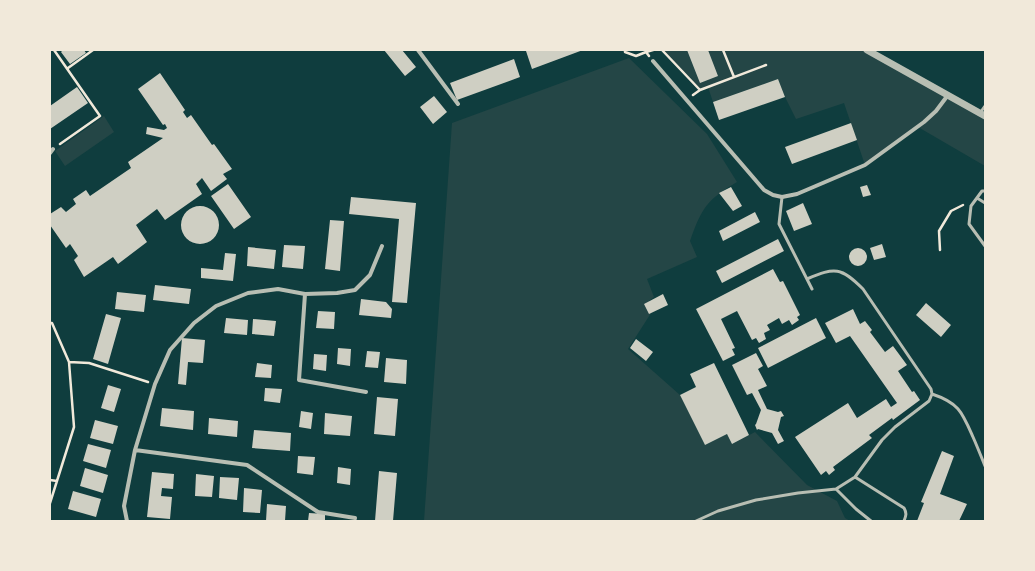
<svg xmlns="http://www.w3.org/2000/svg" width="1035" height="571" font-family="Karla,sans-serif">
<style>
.green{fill:#244646}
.building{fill:#cfcfc3}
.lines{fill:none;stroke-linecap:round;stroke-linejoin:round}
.path{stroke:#f1e9da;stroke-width:2.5}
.service{stroke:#b8beb3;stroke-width:3}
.minor{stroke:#b8beb3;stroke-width:4}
.tertiary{stroke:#b8beb3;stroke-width:7}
</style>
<rect width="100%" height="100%" fill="#0f3d3e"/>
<!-- green -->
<path class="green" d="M662 50H867L985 116V166L918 127 865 165 844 103 796 119 785 97 778 79 713 102 708 87 700 90Z
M629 58 707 134 737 182C707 200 702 207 690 241L697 257 647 279 654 297 649 301 653 310 628 349 680 395 705 445 727 434 732 444 755 432 807 485 837 501 845 518 850 521H424L452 123Z
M104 116 114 132 65 166 55 151Z"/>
<!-- building -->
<path class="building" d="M63 50H84L86 53 70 64 61 52Z
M384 50H402L416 67 405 76Z
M528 50H583L532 69 526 51Z
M687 50H708L718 76 700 83Z
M514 59 520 77 457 100 450 83Z
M160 73 185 110 183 112 187 118 191 115 212 145 214 144 232 169 223 174 227 179 211 191 202 178 196 184 202 194 165 220 157 209 136 225 147 242 118 264 113 257 84 277 74 260 78 256 70 244 66 248 50 225V214L61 207 66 212 76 204 73 199 86 190 90 196 131 168 128 162 163 138 146 134 147 127 164 130 167 128 165 124 163 125 138 89Z
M778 79 785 97 719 120 713 102Z
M77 87 88 103 50 129V106Z
M434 96 447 112 433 124 420 107Z
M851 123 857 140 792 164 785 147Z
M228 184 251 217 234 229 211 196Z
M867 185 871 195 863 197 860 187Z
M731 187 742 206 733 211 719 193Z
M351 197 416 203 407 303 392 302 399 219 349 214Z
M803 203 812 224 794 231 786 211Z
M181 225a19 19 0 1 1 38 0a19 19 0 1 1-38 0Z
M755 212 760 222 723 241 719 231Z
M330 220 344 221 340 271 325 269Z
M778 239 784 251 722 283 716 271Z
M882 244 886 257 874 260 870 248Z
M284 245 305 246 303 269 282 267Z
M248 247 276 250 274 269 247 266Z
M849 257a9 9 0 1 1 18 0a9 9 0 1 1-18 0Z
M225 253 236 254 233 281 201 278V268L223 270Z
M773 269 780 282 783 281 800 315 797 317 799 320 792 325 789 320 782 324 779 318 767 325 770 330 764 333 766 339 759 343 756 338 752 340 737 311 721 319 735 348 732 349 735 355 723 361 696 309Z
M155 285 191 289 189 304 153 300Z
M117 292 146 295 144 312 115 309Z
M663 294 668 305 649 314 644 304Z
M361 299 386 302 392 309 391 318 359 315Z
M926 303 951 325 941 337 916 315Z
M853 309 860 324 865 321 872 330 870 332 885 352 893 346 907 365 898 371 912 392 914 391 920 400 893 420 892 418 869 435 872 438 833 467 835 470 829 475 826 471 821 475 795 437 848 403 857 418 886 399 891 407 897 403 850 336 836 343 825 323Z
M318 311 335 312 334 329 316 328Z
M106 314 121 318 108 364 93 359Z
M226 318 248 320 247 335 224 333Z
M816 318 826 338 768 368 758 348Z
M253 319 276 321 274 336 252 334Z
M182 338 205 340 203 363 188 362 186 385 178 384Z
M636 339 653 352 646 361 630 348Z
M338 348 351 349 350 366 337 364Z
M367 351 380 352 378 368 365 367Z
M756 353 763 366 758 369 767 386 758 390 767 409 778 412 781 411 784 416 781 417 778 430 784 441 778 444 772 433 758 429 757 430 755 425 756 424 761 410 752 393 747 395 732 365Z
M314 354 327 355 326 371 313 369Z
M386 358 407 360 406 384 384 382Z
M257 363 272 365 271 378 255 377Z
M714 363 749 435 732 444 727 434 705 445 680 395 696 387 690 374Z
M108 385 121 389 114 412 101 408Z
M265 388 282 389 280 403 264 401Z
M377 397 398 399 395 436 374 434Z
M162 408 194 411 193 430 160 426Z
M301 411 313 413 311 429 299 427Z
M325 413 352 416 350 436 324 434Z
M209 418 238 421 237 437 208 434Z
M95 420 118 426 113 444 90 438Z
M254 430 291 433 290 451 252 448Z
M88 444 111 450 106 468 83 461Z
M942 451 954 456 940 494 967 504 959 521H917L924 503 921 502Z
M298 456 315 457 313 475 297 473Z
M338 467 351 469 350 485 337 483Z
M85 468 108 475 103 493 80 486Z
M379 471 397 473 393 521H375Z
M152 472 174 474 173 489 162 488 161 496 172 497 170 519 147 517Z
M196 474 214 476 212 497 195 496Z
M220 477 239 478 237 500 219 498Z
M244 488 262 490 260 513 243 512Z
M73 491 101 499 96 517 68 509Z
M267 504 286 506 285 521H266Z
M309 513 325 514V521H308Z"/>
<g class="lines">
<!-- path -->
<path class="path" d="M54 50 100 116 60 144
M625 50V52L636 56 646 52 649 56
M662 50 700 90
M723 50 734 77
M646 52 653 50
M68 68 93 50
M693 95 700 90 766 65
M940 250 939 231 951 211 963 205
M50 323H52L69 362 74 427 50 503
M69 362 89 363 148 382
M50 480 57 481"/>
<!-- service -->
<path class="service" d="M980 113 985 106
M985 191H982L971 206 969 224 985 246
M782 197 779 224 812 289
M977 198 985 203
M932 394C959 403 962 412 973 437 977 446 981 456 985 466
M855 477 904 508C907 513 906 516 904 521
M836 489 856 509 871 521
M696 521 718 511 756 500 798 493 836 489 855 477 882 440 895 427 929 401 932 394 931 389 863 289C841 267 835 267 807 279"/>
<!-- minor -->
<path class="minor" d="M418 50 458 104
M653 61 764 190 773 195 782 197 797 194 865 165 924 122 936 111 948 95
M50 153 53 149
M305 294 299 380 366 392
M135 450 247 465 318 512 355 518 354 521
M127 521 124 506 135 450 155 384 170 350 194 323 216 306 248 293 278 289 305 294 337 293 355 290 370 275 382 246"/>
<!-- tertiary -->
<path class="tertiary" d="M867 50 985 116"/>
</g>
<!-- border -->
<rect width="1035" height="571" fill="none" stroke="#f1e9da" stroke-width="102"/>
</svg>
